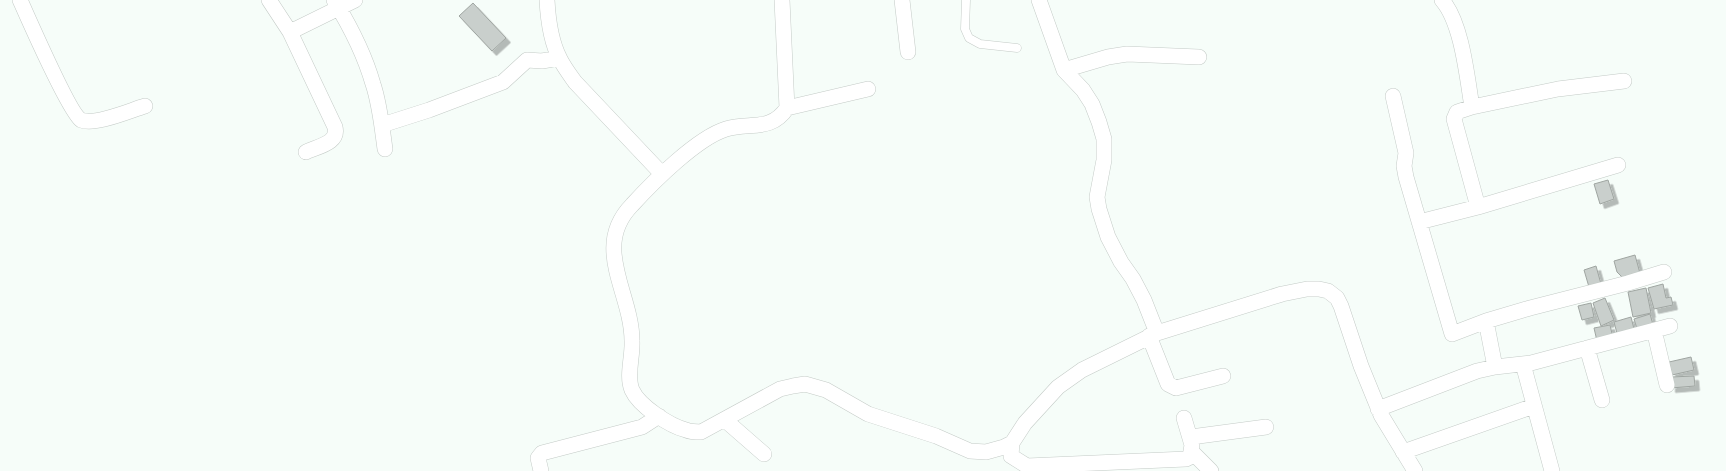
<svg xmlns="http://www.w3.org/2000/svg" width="1726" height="471" font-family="'Fira Sans Condensed',sans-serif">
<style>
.building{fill:#c9cfcc;stroke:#9fa5a1;filter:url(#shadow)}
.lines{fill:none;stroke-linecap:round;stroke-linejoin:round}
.service-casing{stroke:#c4cbc7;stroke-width:9}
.minor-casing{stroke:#c4cbc7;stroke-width:16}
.service{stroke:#fff;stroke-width:8}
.minor{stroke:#fff;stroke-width:15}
</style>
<defs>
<filter id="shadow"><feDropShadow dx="4.5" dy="4.5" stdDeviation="0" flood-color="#0004"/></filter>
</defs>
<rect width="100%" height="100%" fill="#f6fdf9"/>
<!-- building -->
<path class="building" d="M473 3 506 38 492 51 459 16Z
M1608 180 1614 199 1600 204 1594 184Z
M1635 255 1641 277 1626 281 1617 272 1614 261Z
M1596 266 1601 284 1589 287 1584 270Z
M1663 284 1666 298 1671 297 1673 305 1654 309 1648 288Z
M1646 288 1651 313 1633 317 1628 292Z
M1605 298 1614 320 1601 326 1593 303Z
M1591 303 1594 317 1582 320 1578 306Z
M1650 314 1654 328 1638 332 1634 319Z
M1631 317 1635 333 1618 337 1614 322Z
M1610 325 1613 338 1597 341 1594 328Z
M1691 357 1694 370 1672 375 1669 362Z
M1694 376 1695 386 1671 388V377Z"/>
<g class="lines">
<!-- service casing -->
<g class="service-casing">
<path id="service" d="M966 0 965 29 969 38 980 44 1017 48"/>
</g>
<!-- minor casing -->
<g class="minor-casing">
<path id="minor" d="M20 0C28 18 70 114 81 120 95 126 131 110 145 106
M269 0 290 32 355 0
M334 0C350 26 365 56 373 84 380 105 382 128 385 149
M547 0C548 19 551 42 560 59 564 67 570 75 575 82L662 174
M782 0 787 108C771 132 750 122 726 129 697 138 653 182 632 205 591 247 632 293 632 341 633 356 626 376 632 390 639 406 670 426 686 430 691 432 696 432 701 432L780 389 793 386 805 384 826 390 868 414 936 436 970 451 986 452 1004 447 1012 443 1025 423 1058 387 1082 370 1157 333 1282 294 1307 289H1319L1328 291 1337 298 1341 306 1361 366 1381 415 1415 471
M902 0 908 52
M1039 0 1064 70 1083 90 1092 104 1099 122 1104 139V160L1097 197 1099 209 1108 237 1121 262 1133 279 1144 300 1157 333
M1442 0C1462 23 1467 77 1472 107L1457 112 1454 119 1478 207
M290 32 335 127C339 143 319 146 306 152
M1064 70 1108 57 1127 54 1199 57
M1393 96 1406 153 1404 166 1406 177 1452 334 1486 321 1530 308 1628 283 1664 272
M1472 107 1558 89 1624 81
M787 108 868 89
M382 125 429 110 503 82 527 60 542 61 559 58
M1419 222 1478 207 1618 165
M1486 321 1495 367
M1654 330 1667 385
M1149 336 1168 384 1176 388 1223 376
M1587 348 1602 400
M1523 364 1552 471
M1378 409 1477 371 1495 367 1531 363 1670 326
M725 420 764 454
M1191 437 1266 427
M1012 443 1011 456 1027 466 1186 459 1190 457 1192 445 1184 418
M1192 452 1211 471
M1403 452 1534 406
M541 471 538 458 542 453 642 427 659 416"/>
</g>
<!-- service -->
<use href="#service" class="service"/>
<!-- minor -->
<use href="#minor" class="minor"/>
</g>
</svg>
